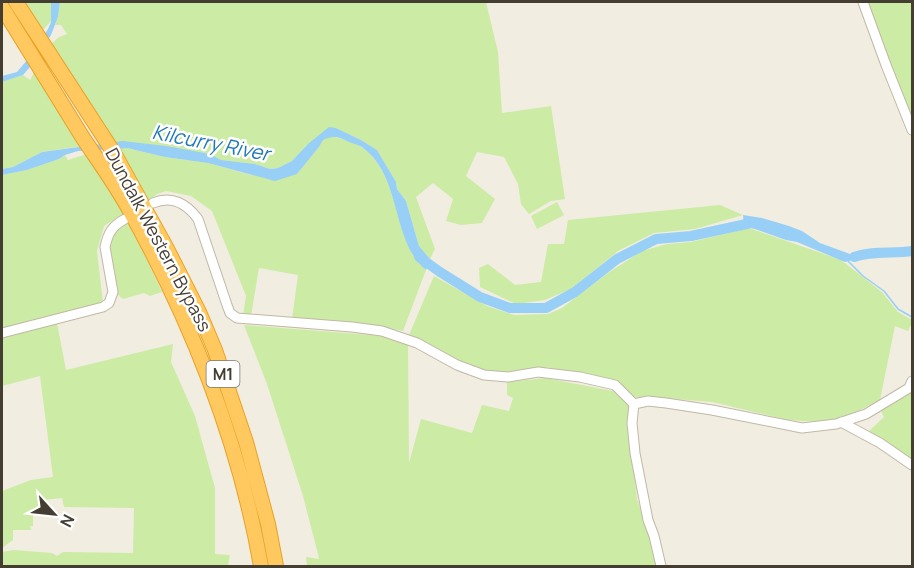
<svg xmlns="http://www.w3.org/2000/svg" width="914" height="568" font-family="Manrope,sans-serif">
<style>
.green{fill:#cceba5}
.water{fill:#97cff6}
.lines{fill:none;stroke-linecap:round;stroke-linejoin:round}
.stream{stroke:#97cff6;stroke-width:1.5}
.river{stroke:#97cff6;stroke-width:10}
.minor-casing{stroke:#c1b8a6;stroke-width:11}
.highway-casing{stroke:#eaa024;stroke-width:16}
.minor{stroke:#fff;stroke-width:9}
.highway{stroke:#ffc95f;stroke-width:14}
.labels{text-anchor:middle;stroke-width:5;stroke-linejoin:round;paint-order:stroke}
.shield{fill:#fff;stroke:#7c7770;stroke-width:1.5}
.shield-label{font-size:16px;font-weight:bold;fill:#443d32}
.street-label{font-size:18px;fill:#443d32;stroke:#fff}
.water-label{font-size:20px;font-style:italic;fill:#2379b7;stroke:#fff}
</style>
<rect width="100%" height="100%" fill="#f2ede1"/>
<!-- green -->
<path class="green" d="M25 2H51V21L43 30Z
M60 2H486L498 52 502 113 551 106 565 199 551 201 529 214 521 204 518 184 504 157 477 152 466 176 495 199 482 223 461 225 446 221 453 199 433 183 416 197 435 249 430 259 419 246 406 201 397 189 396 182 377 150 361 140 336 128 308 144 292 161 278 168 270 169 255 164 221 160 210 154 113 142 51 44 59 37 67 34 61 25H55L58 17Z
M866 2H912V116L893 76Z
M35 70 83 146 42 152 13 167 2 169V82L23 75 30 80Z
M332 136C342 139 355 142 363 148 403 179 391 240 426 270L403 331 379 326 292 319 298 275 259 268 251 316H243L246 296 212 211 191 196 166 191 157 194 149 201 118 148H128L135 150 165 157 208 163 251 175 297 174 319 147 323 139Z
M87 154 124 214 104 226 97 251 103 303 2 329V175L27 170 59 159 65 155 68 160Z
M557 202 564 215 537 229 531 216Z
M720 205 743 215 695 229 654 233 618 251 571 289 545 300 516 304 480 287 479 268 488 264 515 285 541 282 548 244H564L568 220Z
M129 222 162 292 150 296 144 293 123 299 115 292 109 247 112 235Z
M749 228 841 260 882 292 898 312 912 320V323L908 331 895 326 880 400 842 419 819 422 788 420 712 402 675 399H640L631 395 616 382 546 367 502 374 479 370 447 356 409 335 434 276 487 306 514 315 548 314 562 308 608 273 642 251 667 244 691 242Z
M57 323 66 370 173 344 171 362 195 416 215 488V554L230 555 228 566H2V552L14 550 52 553 57 556 63 552 133 553 134 508 64 507 62 498 43 500 39 510 33 511V526H30L31 530H13V540L2 548V491L31 480 53 477 40 376 2 386V336Z
M244 325 384 336 408 344 409 463 421 419 472 433 482 405 509 411 513 398 507 395V382L545 378 613 391 630 406 628 432 635 481 637 499 651 540 656 566H307L306 557 319 559 318 554 303 496 267 384Z
M912 388V463L867 433 884 417 880 409Z"/>
<!-- water -->
<path class="water" d="M51 2H60L58 17 51 35 30 67 23 75 2 82V76L17 72 28 59 48 29 51 22Z
M329 127 336 128 361 140 377 150 396 182 397 189 406 201 419 246 430 259 426 270C390 240 403 177 362 147 359 145 354 144 349 142 338 137 334 135 323 140L319 147 297 174 275 181 208 163 165 157 135 150 128 148 78 151 65 155 59 159 27 170 2 175V169L13 167 42 152 123 141 166 146 210 154 221 160 255 164 270 169 278 168 292 161 308 144Z
M743 215 762 218 789 226 802 231 820 243 850 254 867 251V256L845 262 797 242 786 240 744 225Z"/>
<g class="lines">
<!-- stream -->
<path class="stream" d="M848 261 863 276 884 291 898 309 912 317"/>
<!-- river -->
<path class="river" d="M419 257 440 272 480 297 510 308H546L575 292 617 259 656 239 691 236 751 223 757 224
M854 257C873 250 893 254 912 251"/>
<!-- minor casing -->
<g class="minor-casing">
<path id="minor" d="M863 2 886 65 912 130
M153 203C172 195 187 204 198 219L227 305 230 313 237 318 352 327 382 331 417 343 457 365 484 375 508 377 538 372 580 377 615 385 634 404 632 423 635 453 648 520 654 536 661 566
M2 333 103 307 109 303 113 292 105 247C108 233 112 226 125 219
M634 404 648 401 666 403 712 410 802 428 836 424 866 414 909 388 912 381
M841 422 880 443 912 465"/>
</g>
<!-- highway casing -->
<g class="highway-casing">
<path id="highway" d="M16 2 114 153 166 247 199 312 215 350 246 442 268 524 276 566
M2 7C29 50 56 94 83 138 99 162 116 185 130 211 191 321 239 441 261 566"/>
</g>
<!-- minor -->
<use href="#minor" class="minor"/>
<!-- highway -->
<use href="#highway" class="highway"/>
</g>
<g class="labels">
<!-- shield labels -->
<rect class="shield" x="206.5" y="361" width="33" height="26" rx="4.5"/>
<g class="shield-label">
<text x="223" y="380">M1</text>
</g>
<!-- street labels -->
<g class="street-label">
<text transform="translate(158 240) rotate(62)" y="6">Dundalk Western Bypass</text>
</g>
<!-- water labels -->
<g class="water-label">
<text transform="translate(211 143) rotate(11)" y="7">Kilcurry River</text>
</g>
</g>
<!-- border -->
<rect width="914" height="568" fill="none" stroke="#443d32" stroke-width="6"/>
<!-- north arrow -->
<g transform="translate(54 514) rotate(117)" stroke="#ffffff" stroke-width="4.5" paint-order="stroke">
<path d="M0-4.5L10 22L0 15L-10 22Z" fill="#443d32"/>
<text y="-9" font-size="16" font-weight="bold" text-anchor="middle" fill="#443d32">N</text>
</g>
</svg>
